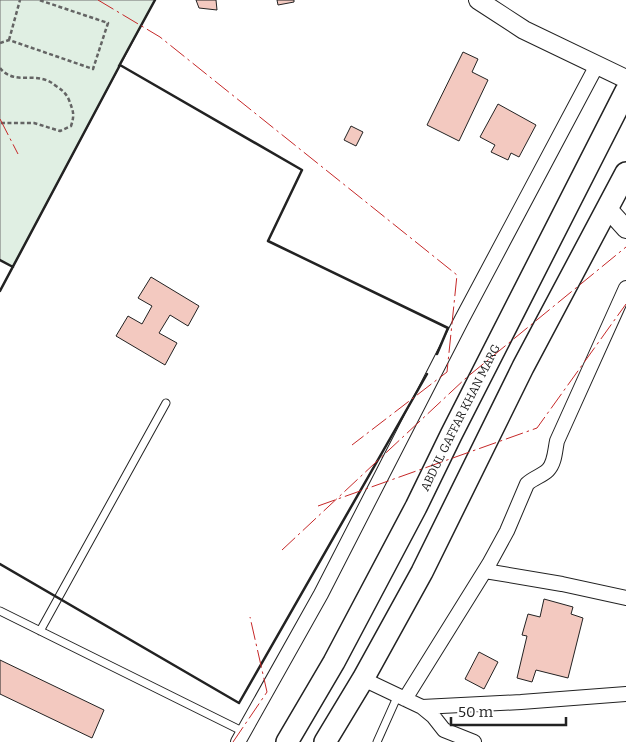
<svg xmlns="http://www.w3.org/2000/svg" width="626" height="742" font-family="Bitter,serif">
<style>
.green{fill:#e0efe3;stroke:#6f6f6f}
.building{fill:#f3c9c0;stroke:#222}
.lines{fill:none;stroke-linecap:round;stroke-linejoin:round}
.service-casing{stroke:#222;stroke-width:9}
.minor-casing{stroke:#222;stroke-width:16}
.tertiary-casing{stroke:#222;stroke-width:20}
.primary-casing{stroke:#222;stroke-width:24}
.path{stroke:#646464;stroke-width:2.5;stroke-dasharray:4 2.5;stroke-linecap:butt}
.service{stroke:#fff;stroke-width:7}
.minor{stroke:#fff;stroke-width:14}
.tertiary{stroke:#fff;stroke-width:18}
.primary{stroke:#fff;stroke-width:21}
.wall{stroke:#222;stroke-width:2.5}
.power{stroke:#c62828;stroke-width:1;stroke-dasharray:18 4 2.5 4;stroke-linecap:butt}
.labels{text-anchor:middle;stroke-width:4;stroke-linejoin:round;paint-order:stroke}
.street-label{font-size:12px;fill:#222;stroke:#fff}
</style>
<rect width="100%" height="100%" fill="#fff"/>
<!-- green -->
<path class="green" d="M0 0H155L13 267 0 260Z"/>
<!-- building -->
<path class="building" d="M196 0H216L217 10 199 8Z
M277 0H294V2L278 5Z
M463 52 478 59 472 72 488 80 459 141 427 125Z
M498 104 536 125 519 157 511 153 508 160 491 152 495 145 480 137Z
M351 126 363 132 356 146 344 140Z
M151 277 199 306 188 326 170 315 159 333 177 343 165 365 116 336 128 316 142 324 152 306 138 298Z
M544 599 573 607 571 614 583 618 568 678 536 670 532 682 517 678 527 636 522 635 528 614 540 617Z
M479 652 498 662 484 689 465 679Z
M0 660 104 710 92 738 0 694Z"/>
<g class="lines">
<!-- service casing -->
<g class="service-casing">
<path id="service" d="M0 611 244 732
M40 631 166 403
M377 742 398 695"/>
</g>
<!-- minor casing -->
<g class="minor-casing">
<path id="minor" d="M485 571 562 584 626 598
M363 679 422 707 433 716 444 730 474 742
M405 699 489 564 507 531 527 484C533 478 542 476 548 470 555 463 555 450 557 441L626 288
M422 707 521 702 626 694
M238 742 321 594 462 319 597 65"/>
</g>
<!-- tertiary casing -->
<g class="tertiary-casing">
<path id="tertiary" d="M478 0 524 30 626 79
M608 209 626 229"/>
</g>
<!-- primary casing -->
<g class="primary-casing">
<g id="primary">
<path id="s1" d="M287 742 334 662 416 507 451 435 626 91"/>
<path d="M325 742 363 679 422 572 523 367 626 173"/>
</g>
</g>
<!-- path -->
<path class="path" d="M9 40 20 0
M0 43 9 40 93 69 108 23 39 0
M0 68C15 87 37 69 56 86 62 90 66 93 69 100 73 111 75 114 71 126L60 131 34 123H0"/>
<!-- service -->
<use href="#service" class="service"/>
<!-- minor -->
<use href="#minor" class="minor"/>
<!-- tertiary -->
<use href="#tertiary" class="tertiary"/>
<!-- primary -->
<use href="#primary" class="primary"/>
<!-- wall -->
<path class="wall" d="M119 66 155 0
M0 260 13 267
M0 291 120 65 302 170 268 241 448 328 437 354
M0 564 239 703 427 374"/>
<!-- power -->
<path class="power" d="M98 0 160 37 457 275 447 372 352 445
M0 119 18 154
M318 506 537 428 626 304
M282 550 466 378 626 247
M233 742 267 692 250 617"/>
</g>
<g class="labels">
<!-- street labels -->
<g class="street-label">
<text dy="4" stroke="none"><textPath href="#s1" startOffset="368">ABDUL GAFFAR KHAN MARG</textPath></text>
</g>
</g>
<!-- scale -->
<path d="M451 717v8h115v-8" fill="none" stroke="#222222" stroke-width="2.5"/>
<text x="458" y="717" font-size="15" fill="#222222" stroke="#ffffff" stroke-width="4" paint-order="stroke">50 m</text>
</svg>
